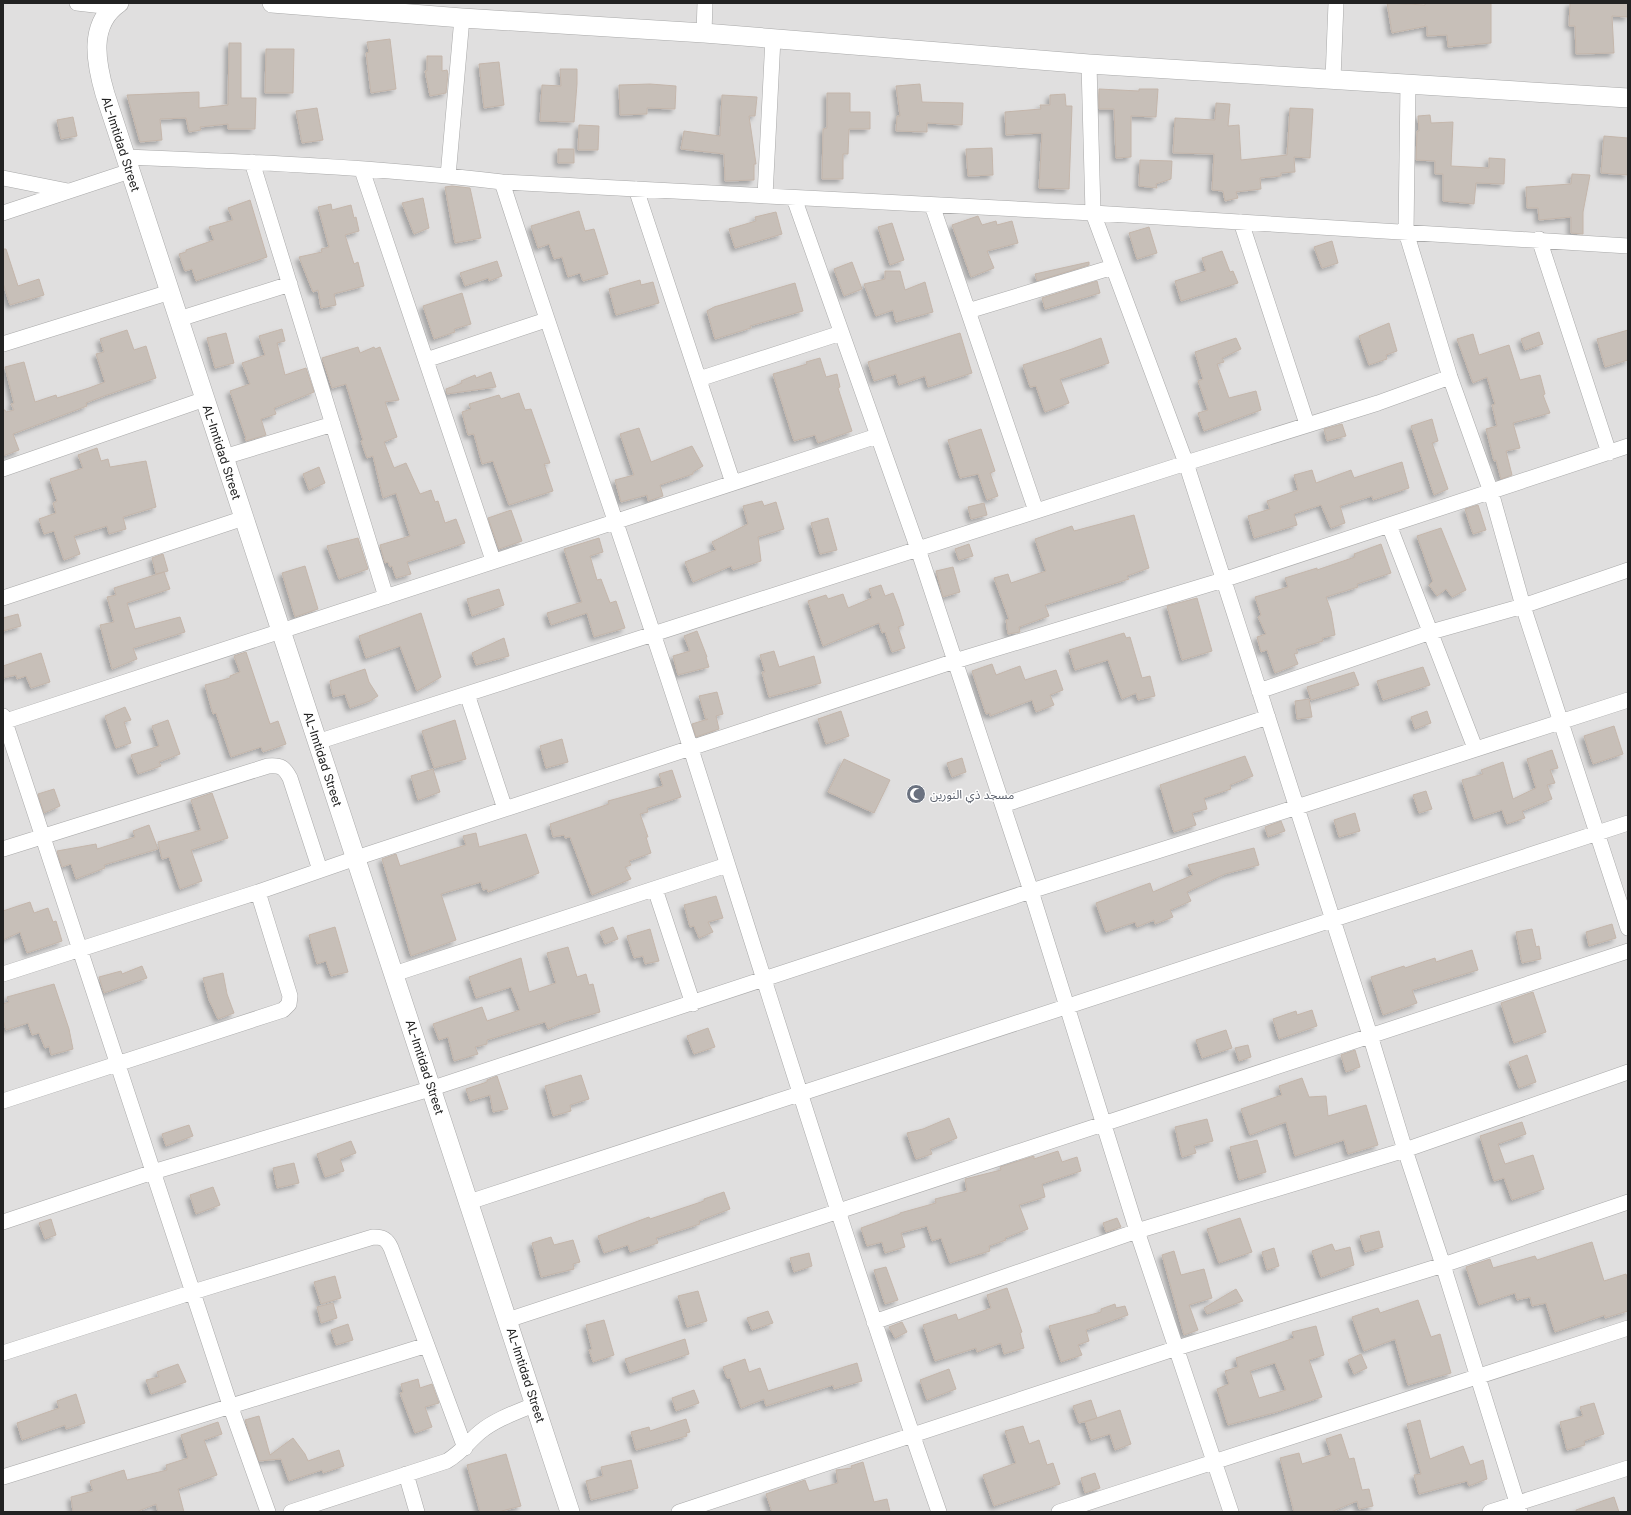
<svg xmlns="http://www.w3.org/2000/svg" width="1631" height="1515" viewBox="0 0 1631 1515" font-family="Inter,'Noto Sans Arabic',sans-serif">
<defs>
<filter id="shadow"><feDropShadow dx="-3.5" dy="3.5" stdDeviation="2" flood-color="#0004"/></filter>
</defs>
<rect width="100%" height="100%" fill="#f2efe9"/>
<!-- residential -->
<path fill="#e0dfdf" d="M3 3H1628V1512H3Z"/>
<!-- building -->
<path fill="#c7bfb8" stroke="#c4b6ab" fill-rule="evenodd" filter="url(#shadow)" d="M1387 3 1425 5V3H1491V43L1448 47 1447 35 1427 36V26L1392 33Z
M1570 3H1628V17L1612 16 1614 53 1576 54 1575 26H1569Z
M390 39 396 89 371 93 366 53 369 52 367 42Z
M229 43H241V98H256L255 129H228V124L200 127 201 130 189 132 186 118 160 119 162 140 140 142 127 95 199 92V108L228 105Z
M266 49H294L293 93H265Z
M427 56H442V71L447 70 448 74 446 93 430 96 425 71H427Z
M499 62 504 105 484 108 479 64Z
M560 69H577V84L574 122 540 121 542 85 561 86Z
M650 84 676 86 675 109 647 108V114L620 115 619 85Z
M920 84 922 102 963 103 962 125 927 123V132L896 131 897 116H900L896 86Z
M1099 89 1139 91V89H1158L1156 117 1131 116V157L1116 158 1114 109H1099Z
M827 93H850V112H870V129H849L848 154H843V179H822L823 129 827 128Z
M1065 94 1066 106H1072L1069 189 1039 188 1042 133 1006 135 1005 112 1041 109 1040 105H1050V95Z
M722 95 757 97 755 116H749L756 164H754V180L725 181 724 154 681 149 684 131 720 136Z
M1216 103 1230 104 1228 126 1239 125 1241 160 1287 155 1290 108 1313 109 1310 158 1294 157 1295 172 1281 173V176L1260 178 1261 189 1236 192 1238 198 1225 201 1223 191 1212 190 1214 154 1173 153 1175 118 1215 120Z
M317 108 323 140 302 143 296 111Z
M1430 115 1431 123 1453 122 1451 166 1489 168V158L1505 159 1504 184 1476 183 1474 204 1443 201V174H1435V161L1416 160 1417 131H1419L1418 116Z
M73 117 77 136 61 139 57 120Z
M579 125 599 126 598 150H578Z
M1604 136 1628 138V175L1601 173Z
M992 148 993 175 968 176 966 149Z
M558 149H574V163H558Z
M1140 160 1172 161 1171 179 1156 184 1157 188 1139 186Z
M1572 174 1590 175 1583 212V234L1571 233V217L1539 220 1538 208H1527L1526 187 1571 184Z
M452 186 470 188 481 238 455 243 445 187Z
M423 198 429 228 414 234 402 203Z
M250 200 267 257 196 281 192 269 185 271 179 254 186 252V250L214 240 209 227 233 220 228 208Z
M331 204 332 210 351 205 354 218 356 217 359 231 345 235 354 264 358 262 364 286 334 294 336 305 321 308 318 290 313 292 299 257 322 252 321 249 329 247 318 207Z
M579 211 585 231 594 229 608 274 583 281 580 273 568 277 562 257 554 259 549 244 538 248 531 226Z
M776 212 782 234 735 248 729 229 756 221 755 217Z
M978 216 982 225 996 221 997 225 1012 221 1018 243 987 251 994 268 971 277 952 225Z
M892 223 904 260 890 265 878 227Z
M1149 227 1157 253 1137 259 1129 233Z
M1332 241 1338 263 1322 268 1314 247Z
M3 249H6L18 286 39 279 44 295 10 305 3 283Z
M1222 251 1230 272 1233 271 1238 283 1181 301 1175 281 1206 271 1202 258Z
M497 261 502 276 489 281 488 278 465 286 460 273Z
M852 262 862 289 844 296 834 269Z
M1089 262V265L1037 281 1035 274Z
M885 271H900L905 290 925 282 933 312 896 322 893 310 876 316 864 284 885 279Z
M640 280 641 285 653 282 659 303 616 315 609 289Z
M1097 281 1100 293 1045 309 1042 298Z
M795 283 803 311 750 326 751 328 715 339 707 311 714 307Z
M462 293 471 324 454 329 455 332 434 339 423 306Z
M1389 323 1397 351 1386 355 1387 359 1369 365 1359 336Z
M282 329 285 341 277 343 285 375 306 368 314 392 274 408 276 414 261 419 266 435 246 441 245 438H246L230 391 250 384 242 363 265 355 259 336Z
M127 330 134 350 146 346 156 378 104 396 86 403 87 406 13 434 19 450 3 456V410H5L6 412 14 410 11 404 14 403 5 367 24 362 35 402 56 395 57 398 89 388 105 382 96 354 104 352 100 339Z
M1628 330V360L1605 367 1597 339Z
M1539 332 1543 344 1525 350 1521 339Z
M226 333 234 363 215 368 207 338Z
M960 333 972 373 928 387 925 376 899 385 896 374 874 381 868 362Z
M1473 334 1479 355 1509 345 1520 380 1540 375 1545 394 1543 395 1550 413 1513 423 1520 448 1506 451 1512 475 1501 479 1496 460 1494 461 1486 429 1497 426 1492 405 1495 404 1487 377 1473 383 1457 339Z
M1101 338 1109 363 1060 379 1069 403 1045 412 1036 386 1030 387 1023 365 1072 349Z
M1236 338 1241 349 1222 358 1224 362 1217 364 1229 398 1256 391 1261 410 1204 431 1198 413 1208 410 1198 381 1203 379 1195 352Z
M358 347 360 353 374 347 375 349 380 347 399 400 385 402 397 437 384 442 394 468 406 463 420 494 431 490 435 502 438 501 445 523 456 519 465 543 407 562 411 574 396 578 392 566 390 567 388 562 385 563 380 545 410 536 396 493 383 498 373 456 367 458 361 441 363 440 346 384 332 388 322 358Z
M820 358 826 377 837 374 840 387 838 388 852 431 818 443 815 435 794 441 773 374 807 364 806 362Z
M491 372 496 387 447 394 446 389 462 383 461 381 475 375 476 378Z
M519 393 525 410 531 409 550 463 544 464 553 491 509 505 493 461 482 464 474 434 468 435 462 412 471 409 469 404 499 395 501 399Z
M1432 419 1438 441 1432 443 1448 489 1434 495 1411 426Z
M1342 424 1346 436 1327 441 1324 429Z
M639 428 651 462 692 446 703 466 693 472V474L660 485 663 496 648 501 647 495 621 502 615 480 634 475 620 434Z
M981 429 995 471 990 473 998 496 987 500 978 474 960 478 948 440Z
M97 448 101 461 108 459 110 467 146 461 156 507 123 517 126 529 109 534 107 526 74 536 80 554 64 560 54 531 44 534 39 519 56 513 53 503 57 501 50 479 83 468 78 455Z
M1402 462 1409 488 1373 500 1372 496 1340 506 1345 523 1331 528 1321 505 1294 514 1297 525 1254 538 1248 516 1270 509 1267 501 1298 490 1294 475 1312 470 1316 483 1351 470 1354 478Z
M319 467 325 483 309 490 303 474Z
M762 501 764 506 776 502 784 529 758 537 761 561 733 570 731 566 693 582 685 562 716 550 712 542 748 524 743 506Z
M984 503 987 515 971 519 968 507Z
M1478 505 1486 530 1473 534 1465 509Z
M511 510 522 541 499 549 488 518Z
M1134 515 1149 568 1127 576 1129 579 1045 605 1049 616 1019 627 1020 632 1008 634 1006 620 1009 619 994 578 1008 574 1011 583 1046 571 1035 539 1072 526 1074 531Z
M828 518 837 550 820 554 811 523Z
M1441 528 1466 590 1452 597 1446 589 1437 596 1429 585 1433 581 1417 536Z
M358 538 368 569 339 579 327 546Z
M599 538 603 552 590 556 597 580 601 579 610 603 616 601 625 628 594 637 587 613 551 625 547 613 582 602 564 549Z
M969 544 973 556 959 560 955 549Z
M1381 544 1391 573 1357 584 1358 587 1326 597 1331 611 1335 635 1322 638 1323 641 1296 649 1298 653 1294 654 1298 664 1275 673 1267 650 1261 652 1257 637 1266 634 1258 617 1261 615 1255 597 1288 587 1285 578 1317 568V570L1355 557 1354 554Z
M163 554 168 571 156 574 152 558Z
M305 566 318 609 295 617 282 573Z
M953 567 960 592 943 597 936 571Z
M164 572 170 589 127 603 135 629 180 617 185 632 133 648 137 659 112 669 100 625 114 622 107 597 116 595 114 588Z
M881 585 885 596 893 593 899 609 904 625 898 627 905 648 892 652 885 632 882 633 879 623 823 646 808 601 826 595 828 599 843 594 848 608 872 598 869 589Z
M499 589 504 605 472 616 467 599Z
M1197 598 1212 651 1182 660 1167 606Z
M421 613 441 677 417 691 400 646 366 658 359 636Z
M18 614 21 626 3 631V618Z
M697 631 707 657H706L709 667 678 675 673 656 690 651 684 636Z
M1124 633 1126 638 1130 637 1142 678 1150 676 1155 696 1138 700 1136 693 1122 699 1108 660 1075 670 1069 650Z
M504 638 509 656 476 665 472 653Z
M774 651 779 667 814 656 821 683 769 697 762 672H765L760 655Z
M246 652 270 724 278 721 286 744 263 752 261 747 231 757 216 713 213 714 205 685 230 678V676L240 672 234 656Z
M41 653 50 682 31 688 26 676 17 679 16 675 3 678V666Z
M992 664 996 675 1020 666 1025 680 1056 670 1063 690 1050 695 1054 705 1036 712 1032 700 990 716V713L986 714 972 671Z
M1423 667 1430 685 1383 700 1377 681Z
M365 669 369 682 378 696 370 701 350 708 345 694 333 697 330 681Z
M1354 672 1359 685 1311 700 1307 687Z
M717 692 723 714 716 716 719 729 696 737 692 724 708 719 706 720 699 696Z
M1309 699 1312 717 1297 719 1295 701Z
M125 707 131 720 124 722 131 743 116 748 105 716Z
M841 711 849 736 826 744 818 719Z
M1427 711 1431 723 1415 729 1411 717Z
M168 720 180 754 159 762 161 766 138 774 131 755 159 746 152 726Z
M455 720 466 759 434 768 422 731Z
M1614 726 1623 754 1593 764 1584 736Z
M562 739 568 762 546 768 540 746Z
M1552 750 1558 768 1550 770 1555 783 1547 785 1552 799 1522 811 1525 818 1507 824 1502 810 1474 819 1462 780 1483 774 1481 770 1503 762 1513 799 1536 788 1527 759Z
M1245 756 1253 776 1230 785 1231 789 1204 798 1207 809 1192 813 1196 825 1174 832 1160 785Z
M962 758 966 772 952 777 947 763Z
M844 759 890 780 874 813 828 792Z
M433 769 440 792 418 800 411 776Z
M672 770 681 797 647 808 648 812 640 814 648 837H646L651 853 629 861 631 865 625 867 631 879 592 895 570 837 565 838 564 835 553 837 550 824 609 804 608 801 663 786 659 774Z
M54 789 60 806 44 813 38 794Z
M1426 791 1432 809 1419 813 1413 795Z
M212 793 228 838 191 850 202 881 180 889 169 857 162 859 158 842 201 830 191 800Z
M1355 813 1360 831 1339 837 1334 820Z
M1281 821 1285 831 1268 837 1265 827Z
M149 825 158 849 104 865 105 868 76 879 71 864 62 867 57 851 96 844 97 849 135 837 133 831Z
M476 833 479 847 526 834 539 873 488 892 487 889 483 890 481 882 441 894 456 940 411 956 382 859 396 854 400 866 466 845 463 836Z
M1254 848 1259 865 1225 874 1187 892 1191 901 1170 910 1173 917 1155 924 1154 920 1137 927 1135 922 1106 932 1096 903 1150 883 1153 892 1193 875 1188 865Z
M716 896 723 918 708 922 713 932 699 938 694 926 690 927 684 905Z
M30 902 34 913 48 908 53 922 56 921 62 941 27 953 20 932 3 940V911Z
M1612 924 1616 938 1589 946 1586 932Z
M335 927 348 972 331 976 326 961 317 964 309 935Z
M613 927 618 939 605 944 600 932Z
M650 929 659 961 645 964 643 956 634 958 627 936Z
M1532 929 1536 947 1539 946 1541 959 1522 963 1516 932Z
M568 947 577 977 586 974 589 985 593 984 600 1012 564 1022 548 1029 545 1022 487 1040V1044L475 1047 478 1054 454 1061 448 1037 439 1040 433 1024 482 1007 487 1021 520 1010 511 987 476 998 469 977 521 958 529 992 556 983 547 953Z
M1472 950 1478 970 1412 990 1417 1003 1383 1015 1371 977 1404 966 1405 968 1435 958 1436 962Z
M142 966 147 978 104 993 99 977 121 971 122 974Z
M223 973 227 994 234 1013 218 1019 209 1000 203 978Z
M54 984 69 1029 73 1049 51 1055 49 1046 45 1048 39 1033 32 1035 28 1023 6 1030 3 1020V1004L9 1002 7 997Z
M1533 992 1546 1032 1514 1043 1501 1003Z
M1312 1010 1317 1026 1279 1039 1273 1019 1296 1011 1297 1015Z
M708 1028 715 1047 694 1054 687 1036Z
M1226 1030 1232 1048 1202 1058 1196 1040Z
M1248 1045 1251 1057 1239 1061 1235 1048Z
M1355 1050 1360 1067 1346 1072 1341 1055Z
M1527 1055 1536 1082 1519 1088 1509 1062Z
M581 1075 589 1099 570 1105 571 1111 553 1116 545 1086Z
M497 1076 508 1109 493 1112 490 1095 470 1101 466 1089 487 1082V1080Z
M1302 1078 1309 1097 1326 1096 1328 1116 1366 1105 1378 1145 1348 1154 1344 1140 1295 1156 1286 1122 1250 1135 1241 1109 1282 1095 1279 1086Z
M949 1118 957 1138 930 1149 932 1154 916 1159 907 1133 923 1129Z
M1207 1119 1213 1141 1194 1146 1196 1153 1182 1157 1175 1127Z
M1522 1122 1526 1134 1498 1144 1505 1164 1533 1155 1544 1189 1512 1200 1504 1178 1494 1181 1480 1136Z
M189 1125 193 1136 166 1146 162 1134Z
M1257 1140 1266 1172 1239 1180 1230 1147Z
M351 1141 356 1153 340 1159 344 1171 325 1177 317 1154Z
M1058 1151 1062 1162 1077 1157 1081 1171 1042 1184 1045 1197 1019 1205 1028 1229 1005 1238 1006 1240 989 1246 990 1251 950 1263 941 1238 932 1241 927 1226 901 1233 905 1247 885 1253 882 1242 867 1246 861 1228 900 1214V1213L936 1203 935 1199 967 1191 965 1179 1001 1170 1000 1167 1034 1156V1159Z
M294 1163 299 1183 277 1188 273 1168Z
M213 1187 220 1205 196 1214 190 1195Z
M724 1192 730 1209 699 1221 700 1224 656 1238 658 1243 630 1252 628 1245 604 1253 598 1236 649 1217 650 1219 704 1201V1199Z
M1117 1218 1121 1227 1106 1232 1103 1223Z
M1240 1218 1252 1252 1219 1263 1207 1229Z
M51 1219 56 1235 45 1239 39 1223Z
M1379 1231 1383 1247 1365 1252 1360 1236Z
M551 1237 554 1245 573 1240 580 1262 573 1264 574 1269 541 1277 532 1243Z
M1592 1242 1604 1281 1626 1274 1628 1281V1311L1605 1318V1315L1555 1332 1546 1303 1532 1306 1530 1297 1517 1300 1515 1293 1479 1305 1466 1267 1490 1259 1493 1268 1535 1256 1537 1260Z
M1332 1244 1335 1251 1350 1247 1354 1265 1321 1277 1312 1251Z
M1274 1248 1279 1266 1267 1270 1262 1252Z
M1174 1251 1181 1275 1204 1269 1212 1298 1189 1305 1198 1330 1184 1335 1162 1255Z
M809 1253 812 1266 794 1272 790 1258Z
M886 1267 898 1300 885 1304 874 1270Z
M335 1276 341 1298 321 1304 314 1282Z
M1007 1288 1022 1332 1020 1333 1024 1348 1004 1354 1001 1343 977 1352 976 1348 935 1361 923 1325 956 1314 958 1320 991 1308 987 1295Z
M1236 1289 1243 1301 1207 1314 1204 1308Z
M698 1291 707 1321 687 1327 678 1296Z
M1418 1300 1431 1337 1440 1334 1451 1373 1408 1385 1395 1339 1364 1351 1352 1317 1378 1308 1380 1313Z
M333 1303 337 1318 321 1323 317 1307Z
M1115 1304 1116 1308 1125 1306 1128 1315 1086 1330 1089 1341 1078 1345 1082 1355 1061 1362 1049 1326 1101 1312V1309Z
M768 1311 773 1323 752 1330 747 1318Z
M604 1320 614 1355 593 1362 589 1350 592 1349 586 1325Z
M902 1322 907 1332 895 1338 889 1327Z
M348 1324 353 1340 336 1345 331 1330Z
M1316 1326 1324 1355 1309 1360 1322 1397 1277 1412 1228 1425 1217 1389 1229 1384 1225 1371 1238 1367 1236 1358 1294 1338 1292 1332ZM1275 1363 1286 1390 1259 1398 1250 1371Z
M685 1339 689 1354 630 1373 625 1359Z
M1361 1354 1367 1368 1354 1374 1348 1360Z
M745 1359 749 1372 760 1368 768 1391 857 1363 862 1381 834 1389 833 1385 766 1406 764 1399 741 1408 730 1378H727L723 1367Z
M178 1364 186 1382 151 1394 146 1380 159 1377 157 1372Z
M949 1369 956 1389 927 1400 920 1380Z
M418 1379 420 1388 432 1384 439 1403 425 1407 432 1427 415 1433 400 1393 403 1392 401 1384Z
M694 1390 699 1403 676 1411 672 1398Z
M76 1394 85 1423 66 1429 65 1425 22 1440 17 1423 59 1408 57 1401Z
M1091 1400 1097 1418 1079 1423 1073 1406Z
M1594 1403 1604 1434 1584 1441 1585 1445 1567 1450 1560 1422 1583 1416 1580 1407Z
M1120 1410 1131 1444 1115 1450 1110 1434 1091 1440 1085 1422Z
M259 1416 270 1455 293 1438 305 1454 308 1461 339 1450 344 1466 323 1473 322 1470 289 1481 281 1459 259 1461 245 1420Z
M686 1419 690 1432 686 1433 687 1436 636 1450 631 1432 649 1427 650 1431Z
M1420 1420 1430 1459 1463 1446 1470 1465 1483 1460 1487 1479 1469 1486 1467 1481 1419 1494 1414 1475 1421 1474 1407 1424Z
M218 1422 222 1434 204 1440 217 1475 178 1489 184 1512H158L156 1504 136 1512H73L71 1497 93 1491 90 1481 124 1470 127 1480 167 1470 166 1465 188 1458 181 1435Z
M1023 1426 1029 1444 1039 1440 1047 1465 1053 1463 1060 1484 994 1506 983 1475 1016 1463 1005 1431Z
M1341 1434 1349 1459 1354 1458 1362 1490 1369 1489 1373 1506 1359 1509 1357 1501 1331 1512H1294L1280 1458 1299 1453 1302 1464 1331 1455 1326 1439Z
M506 1454 521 1506 498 1512H480L467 1465Z
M631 1460 638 1488 591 1500 586 1481 603 1476 601 1467Z
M863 1462 874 1502 887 1499 890 1512H772L766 1494 805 1480 809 1491 838 1483 836 1470 852 1468 851 1466Z
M1095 1473 1100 1488 1085 1493 1081 1478Z
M1614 1497 1619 1512H1576V1510Z"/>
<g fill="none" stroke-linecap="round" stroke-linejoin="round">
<!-- minor casing -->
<g stroke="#a9a9a9" stroke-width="16">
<path id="minor" d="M77 3 112 7
M704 33 705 3
M1089 64 1093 213 1186 463 1370 1035 1405 1150 1443 1265 1520 1512
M1333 79 1336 3
M1408 83 1406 232 1450 377 1491 492 1523 606 1628 928
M125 157C251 162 377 167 502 182L1093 213 1628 246
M252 162 386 597
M362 170 493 560
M448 176 462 18
M3 178 68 191
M502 182C563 372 630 559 691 749 772 1004 851 1259 939 1512
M636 189 733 483
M765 196 773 38
M794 198 918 549 1031 891 1137 1231 1231 1512
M932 205 1036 511
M3 213 130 171
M1241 222 1307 424
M1539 239 1609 453
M968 311 1113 267
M179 319 290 284
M3 344 170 292
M426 360 546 320
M699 379 841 333
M224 457 333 424
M3 469 205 399
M1389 525 1475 748
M3 598 244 518
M1259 691 1431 632 1523 606 1628 570
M467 694 505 809
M3 716 230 1405 268 1512
M3 722 877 436
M317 742 1186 463 1378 403 1450 377
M1003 805 1268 717
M3 849 268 766C281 765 284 767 290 778L320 870
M655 889 693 1004
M3 974 258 892 356 858 955 661 1223 580 1628 446
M394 974 727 865
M3 1101 283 1010 289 1004 290 996 258 892
M469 1202 1628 823
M3 1222 153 1172 433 1088 1031 891 1297 807 1628 700
M508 1320 1628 951
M874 1322 1137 1231 1405 1150 1628 1072
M3 1353 193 1292 373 1237C383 1237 387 1239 391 1248L465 1448
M406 1474 417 1512
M3 1477 427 1345
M291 1512 447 1461C463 1451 467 1443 480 1432 496 1419 517 1412 536 1404
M679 1512 1177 1348 1443 1265 1628 1202
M1059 1512 1628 1328
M1490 1512 1628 1468"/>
</g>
<!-- tertiary casing -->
<g stroke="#a9a9a9" stroke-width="20">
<path id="tertiary" d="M119 3C88 24 96 63 105 94L570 1512
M272 3 462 18 704 33 1089 64 1628 98"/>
</g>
<!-- minor -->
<use href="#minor" stroke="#fff" stroke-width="15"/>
<!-- tertiary -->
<use href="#tertiary" stroke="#fff" stroke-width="19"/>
</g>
<!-- icons -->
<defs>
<g id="mosque-disc" transform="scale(1)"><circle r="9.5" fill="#6b7280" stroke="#fff"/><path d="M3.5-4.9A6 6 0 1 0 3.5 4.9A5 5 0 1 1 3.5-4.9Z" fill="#fff"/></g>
</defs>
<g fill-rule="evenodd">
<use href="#mosque-disc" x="916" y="794"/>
</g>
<g text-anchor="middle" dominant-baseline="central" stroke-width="3" stroke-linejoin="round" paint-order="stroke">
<!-- street labels -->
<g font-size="12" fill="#222" stroke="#fff">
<text transform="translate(121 144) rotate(72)">AL-Imtidad Street</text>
<text transform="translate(222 452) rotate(72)">AL-Imtidad Street</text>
<text transform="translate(323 759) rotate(72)">AL-Imtidad Street</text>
<text transform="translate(425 1067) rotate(72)">AL-Imtidad Street</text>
<text transform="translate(526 1375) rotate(72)">AL-Imtidad Street</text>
</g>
<!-- worship labels -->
<g font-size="12" fill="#5b616d" stroke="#fff" text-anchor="start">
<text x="930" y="794">مسجد ذي النورين</text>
</g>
</g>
<!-- border -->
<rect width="1631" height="1515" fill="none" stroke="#222222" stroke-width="8"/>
</svg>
